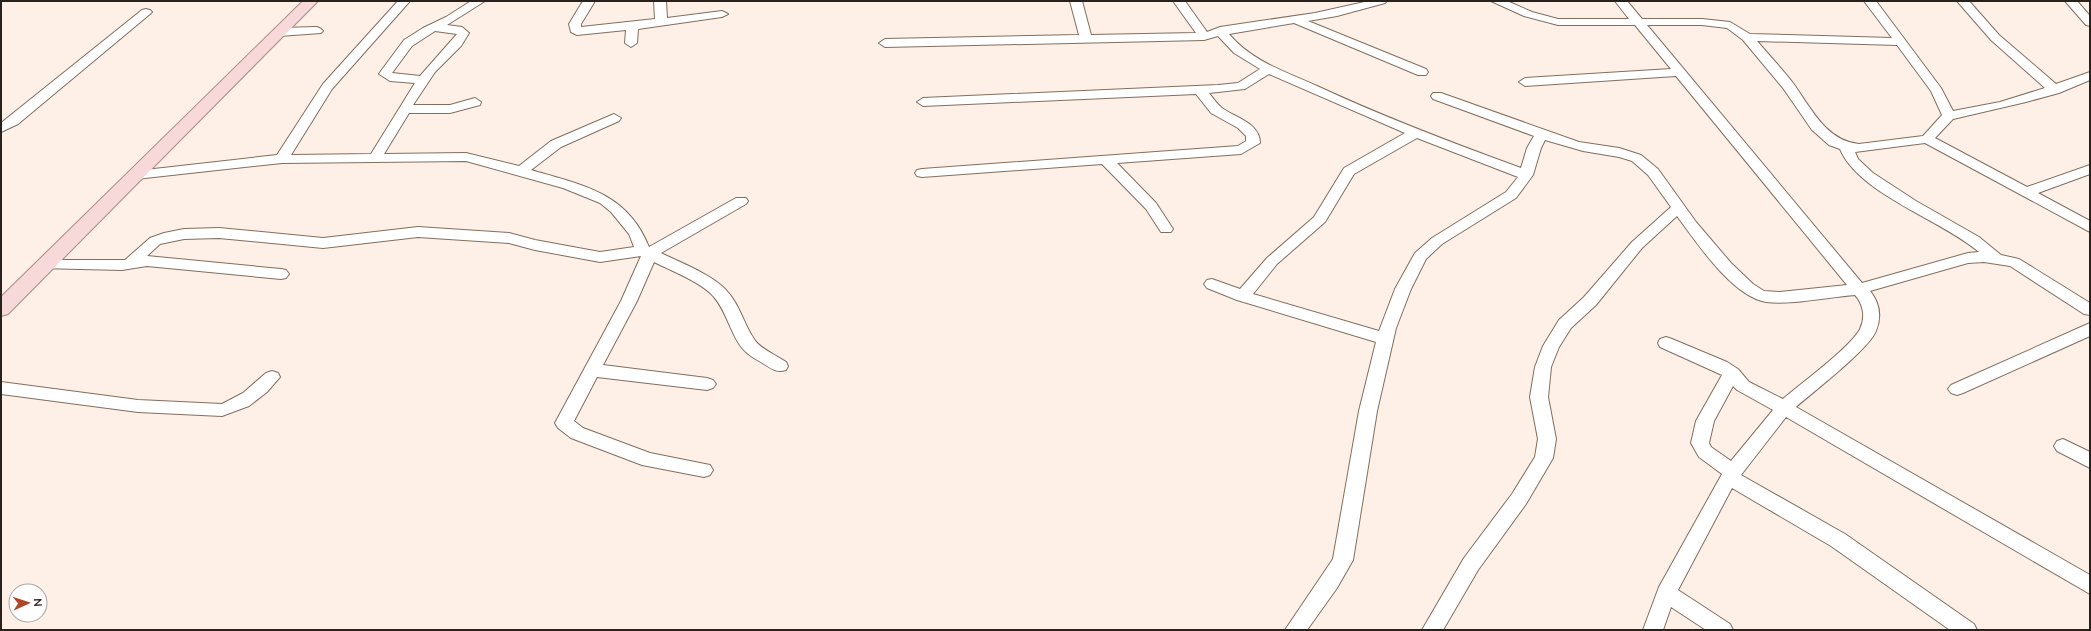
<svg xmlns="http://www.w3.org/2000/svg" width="2091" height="631" viewBox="0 0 2091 631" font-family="Mulish,sans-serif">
<rect width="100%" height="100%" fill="#fef0e6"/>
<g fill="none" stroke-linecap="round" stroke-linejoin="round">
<!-- minor casing -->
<g stroke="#826e5f" stroke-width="2">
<path id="minor" d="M398 1H410L332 89 291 155 371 154 415 83 390 81 379 74 381 71 404 40 423 28 446 17 471 1H485L447 25 462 27 469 33 461 46 435 72 413 105H450L475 98 481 102 480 105 450 113H409L384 154 466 153 519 166 551 141 614 114 621 118 619 121 561 147 531 170C582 185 627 192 649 247L736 198H746L748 201 746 204 661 253C679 262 711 274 725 289 740 304 743 323 754 339 760 349 776 355 786 362L788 366 786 370C777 373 772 369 764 364 758 360 751 357 746 352 732 340 728 313 714 297 703 283 670 270 654 262L637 301 603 365 707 378 713 380 716 384 713 388 707 390 597 377 574 421 583 428 650 453 710 465 713 470 710 475 704 477 642 465 571 438 558 428 555 423 621 301 641 256 600 262 535 250 509 243 418 237 323 248 219 238 184 239 160 244 147 256 281 269 286 270 289 274 286 278 281 279 147 266 122 270 39 268 36 265 39 262 44 260H125L150 238 164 233 184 229 219 228 323 238 418 227 509 233 535 240 600 252 634 247 629 234 611 212 600 203 563 188 466 161 282 163 136 179 131 178 129 175 131 172 136 171 277 155 323 84ZM435 31 457 34 420 76 392 73 412 46Z
M583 1H595L581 24V27L655 19 654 1H666L667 18 722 11 728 14 722 17 638 29 637 43 631 47 625 43 626 30 577 35 571 32 569 24Z
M1070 1H1082L1091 35 1196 33 1173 1H1185L1207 32 1220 27 1315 13 1369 1H1387L1385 3 1337 16 1308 21 1426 69 1428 72 1426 75H1418L1294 23 1229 34C1251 61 1286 72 1317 86 1384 117 1452 143 1521 168L1527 148 1534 136 1433 99 1431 96 1433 93H1441L1579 142 1619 148 1641 155 1658 169 1696 222 1731 263 1753 284 1764 291 1780 292 1847 285 1676 76 1525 86 1519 82 1525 78 1671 69 1635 25H1558L1524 16 1491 1H1507L1532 12 1558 19H1629L1615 1H1627L1642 19H1702L1730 22 1750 34 1892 38 1864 1H1876L1941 88 1953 111 2000 102 2045 88 1991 40 1957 1H1969L1999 35 2056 84 2090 72V80L2059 93 2026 102 1953 119 1935 138 2027 187 2090 165V174L2038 193 2090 221V232L1925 143 1855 152 1858 159 1873 173 1916 201 1979 237 2001 255 2019 259 2090 303V315L2084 314 2010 266 1984 262 1968 263 1870 291C1879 302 1882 316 1876 331 1869 349 1813 392 1796 407L2090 575V594L1786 417 1741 475 1845 534 1974 624 1977 630H1950L1831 546 1732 488 1678 590 1730 624 1733 630H1706L1671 607 1663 630H1643L1659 587 1722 474 1699 457 1691 443 1696 421 1722 375 1660 347 1658 343 1660 339 1666 337 1672 339 1727 362 1738 369 1749 382 1783 399C1799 385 1852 346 1860 329 1866 317 1863 304 1855 295 1829 297 1791 305 1766 302 1732 296 1697 243 1677 216L1642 248 1596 305 1571 328 1559 347 1551 367 1548 397 1556 439 1553 458 1526 504 1478 570 1443 630H1422L1464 558 1512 494 1535 457 1538 439 1530 397 1535 367 1543 346 1559 320 1584 297 1632 242 1671 207 1648 175 1632 161 1619 157 1583 151 1545 140 1541 148 1533 175 1516 198 1442 244 1426 259 1411 289 1396 328 1377 411 1353 560 1337 588 1307 630H1285L1333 559 1359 411 1376 342 1237 300 1207 288 1204 284 1207 280 1212 279 1240 289 1267 258 1314 217 1344 168 1405 133 1269 74 1245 89 1209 93C1213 98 1217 104 1222 108 1236 118 1260 123 1260 143L1241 154 1117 163 1156 203 1173 229 1171 232H1161L1146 209 1102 164 922 177 917 176 915 173 917 170 922 169 1238 146 1246 141V136L1238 128 1211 113 1196 94 923 106 917 102 923 98 1218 85 1238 83 1260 69 1234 53 1218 36 1204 40 885 47 879 43 885 39 1079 35ZM1647 25H1702L1727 28 1743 40 1783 88 1812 130 1829 145 1840 149C1859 194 1942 220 1979 252L1968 253 1862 283ZM1757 41 1897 45 1931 91 1942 115 1923 136 1859 144C1826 141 1811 108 1793 83 1782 69 1769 55 1757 41ZM1417 138 1518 177 1506 192 1432 238 1415 253 1395 289 1379 331 1253 294 1277 264 1325 222 1354 174ZM1733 386 1737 390 1773 410 1731 461 1711 447 1709 443 1714 421Z
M2065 1H2077L2090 16V26L2086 25Z
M146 9 150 10 152 12 150 14 18 124 1 132V123L142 10Z
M317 27 321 29 323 31 321 33 279 36 273 32 279 28Z
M2090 323V336L1963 393 1957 395 1951 393 1948 389 1951 385Z
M272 371 278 373 280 377 267 392 249 406 222 416 138 412 1 394V382L138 400 222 404 243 393 266 373Z
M2063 439 2090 452V468L2057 451 2054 446 2057 441Z"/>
</g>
<!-- major casing -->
<g stroke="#ab8886" stroke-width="2">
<path id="major" d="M303 1H318L8 314 1 316V297Z"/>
</g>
<!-- minor -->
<use href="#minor" fill="#fff" fill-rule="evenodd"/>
<!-- major -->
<use href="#major" fill="#f7d9d9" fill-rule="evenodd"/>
</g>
<!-- border -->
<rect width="2091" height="631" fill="none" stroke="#29211b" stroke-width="4"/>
<!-- north arrow -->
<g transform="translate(28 603) rotate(87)"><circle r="19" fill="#ffffff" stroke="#a9a6a4"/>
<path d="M0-3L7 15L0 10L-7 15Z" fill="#af4727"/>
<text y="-6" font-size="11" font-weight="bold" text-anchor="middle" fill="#29211b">N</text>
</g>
</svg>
